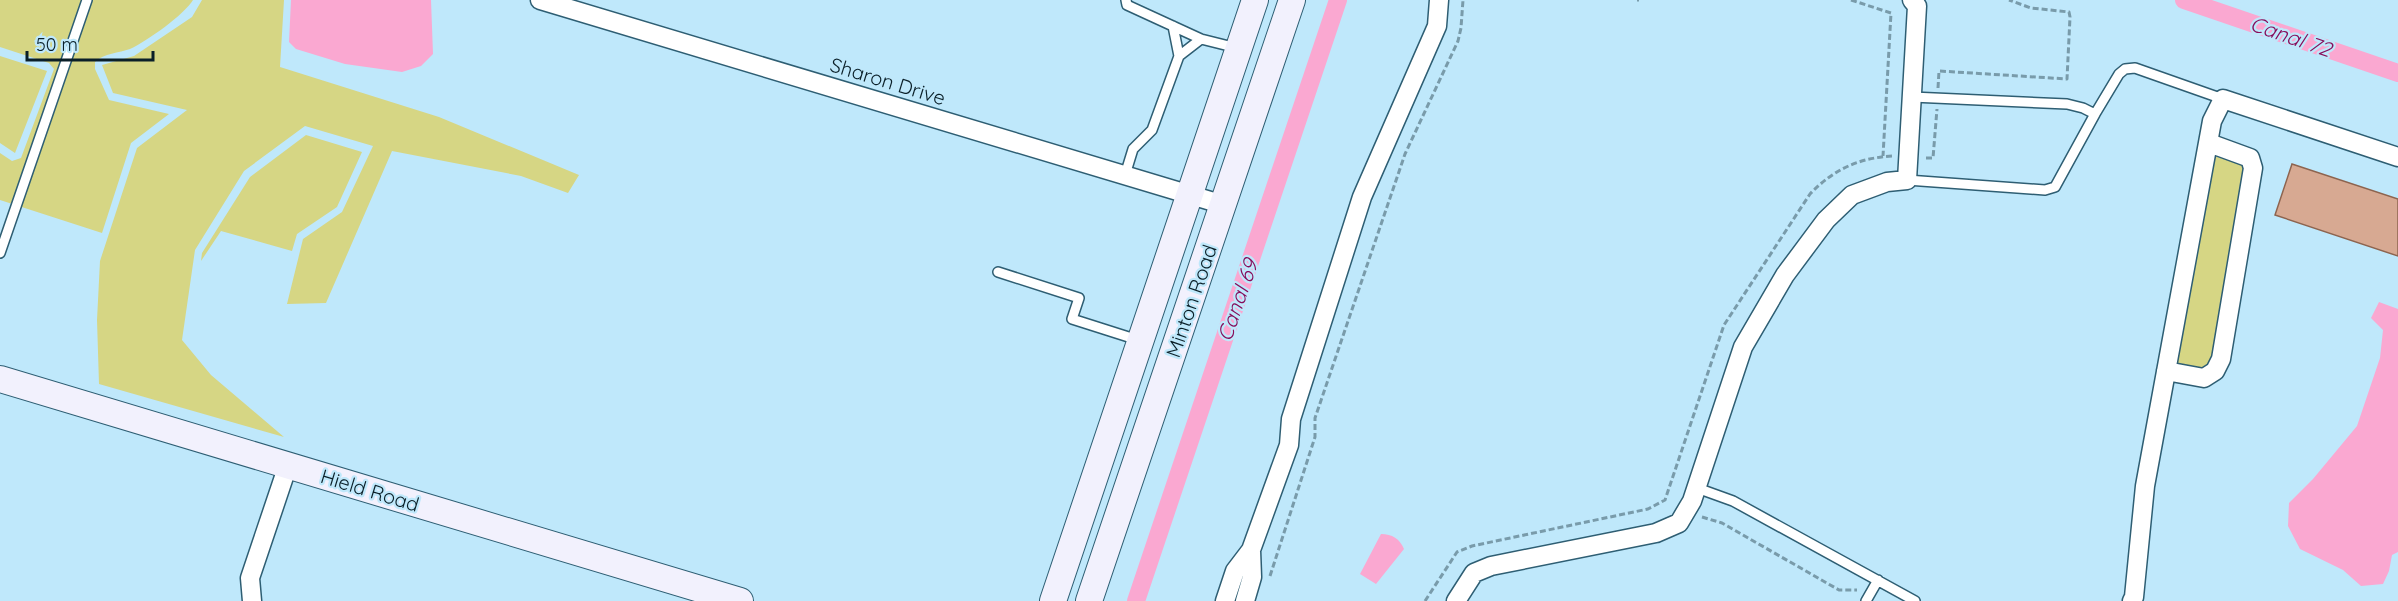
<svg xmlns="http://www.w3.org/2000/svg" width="2398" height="601" viewBox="0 0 2398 601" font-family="Quicksand,sans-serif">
<rect width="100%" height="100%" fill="#bfe8fb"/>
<!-- green -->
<path fill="#d6d684" d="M0 0H193C185 14 146 42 130 49 119 53 104 53 95 62V69L109 100 169 114 131 143 102 233 0 200V153L12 161 21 158 54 69 49 63 0 47Z
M202 0H284L280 67 439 117 579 175 568 193 521 176 392 151 326 303 287 304 303 239 342 212 373 146 305 126 244 171 195 250 182 340 211 375 284 437 99 384 97 320 100 261 137 148 187 110 113 93 102 65 134 56 192 17Z
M0 56 47 71 15 153 0 143Z
M306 135 362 152 337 207 297 234 292 251 221 231 201 261 202 253 250 177Z
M2214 156 2243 165 2244 170 2213 356 2209 364 2203 368 2176 363Z"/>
<!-- water -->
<path fill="#faa8d1" d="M291 0H431L433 54 421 66 402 72 345 64 296 49 289 42Z
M2379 302 2398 309V552L2392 555 2389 571 2383 584 2361 586 2343 570 2300 549 2288 526 2289 503 2313 479 2357 426 2380 358 2383 330 2371 318Z
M1381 534C1392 534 1400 539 1404 549L1376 584 1360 574Z"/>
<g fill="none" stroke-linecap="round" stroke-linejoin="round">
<!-- canal -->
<path stroke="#faa8d1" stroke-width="18" d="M2184 0 2398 73
M1136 601 1338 0"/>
</g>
<!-- building -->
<path fill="#d7a992" stroke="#8d644f" stroke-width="1.5" d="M2292 164 2398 199V256L2275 215Z"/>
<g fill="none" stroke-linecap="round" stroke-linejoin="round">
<!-- lane casing -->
<g stroke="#2e5e73" stroke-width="12">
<path id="lane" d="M1126 0 1127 5 1201 39 1237 48
M1173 26 1179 56
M2095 114 2119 74 2125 69 2135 68 2223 99
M1125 175 1133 149 1152 130 1179 56 1201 39
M1907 180 2045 190 2055 187 2095 114 2083 108 2067 104 1912 97
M0 253 87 0
M998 272 1079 298 1072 319 1138 340
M1697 488 1733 501 1915 601
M1866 601 1878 580"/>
</g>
<!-- street casing -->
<g stroke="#2e5e73" stroke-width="21">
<path id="street" d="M540 0 1224 205
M2166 371 2204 378 2215 371 2221 359 2253 168 2250 158 2209 143
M1251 550 1289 445 1291 419 1362 197 1437 26 1439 0
M252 601 250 578 288 465
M1225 601 1235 571 1251 550 1252 577 1245 601
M1456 601 1474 573 1491 566 1656 533 1679 523 1692 501 1743 347 1785 275 1826 220 1852 195 1887 182 1907 180 1917 6 1912 0
M2132 601 2134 597 2145 486 2212 121 2223 99 2398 157"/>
</g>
<!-- secondary casing -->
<g stroke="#2e5e73" stroke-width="28">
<path id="secondary" d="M0 379 740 601
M1053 601 1255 0
M1089 601 1292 0"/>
</g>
<!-- path -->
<path stroke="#799baa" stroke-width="3" stroke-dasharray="6 3" stroke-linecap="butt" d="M1637 0H1639
M1851 0 1891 13 1883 156
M1938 88 1939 71 2067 79 2070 17 2069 12 2031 8 2009 0
M1926 158H1933L1937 109
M1702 517 1722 523 1839 590H1857
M1270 576 1315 437V418L1405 154 1458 41 1461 28 1463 0
M1425 601 1457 552 1472 546 1648 509 1665 500 1724 325 1810 194C1834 169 1859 158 1892 156"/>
<!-- lane -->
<use href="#lane" stroke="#fff" stroke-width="9"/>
<!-- street -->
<use href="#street" stroke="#fff" stroke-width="18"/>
<!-- secondary -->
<use href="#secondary" stroke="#f2f1fd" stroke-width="26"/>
</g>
<g text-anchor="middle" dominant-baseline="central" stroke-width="4.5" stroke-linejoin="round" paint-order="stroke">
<!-- street labels -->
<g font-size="20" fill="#0a1f28" stroke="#bfe8fb">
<text transform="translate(888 81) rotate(17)">Sharon Drive</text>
<text transform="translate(1191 301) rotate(-71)">Minton Road</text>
<text transform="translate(370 490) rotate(17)">Hield Road</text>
</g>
<!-- water labels -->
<g font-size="21" font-style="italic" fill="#870d5b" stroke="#bfe8fb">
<text transform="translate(2291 36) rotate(19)">Canal 72</text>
<text transform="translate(1237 300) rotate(-71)">Canal 69</text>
</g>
</g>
<!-- scale -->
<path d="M27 51v9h126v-9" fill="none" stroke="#0a1f28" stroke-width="3"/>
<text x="36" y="51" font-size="18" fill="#0a1f28" stroke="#bfe8fb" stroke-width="4.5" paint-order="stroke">50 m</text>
</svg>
